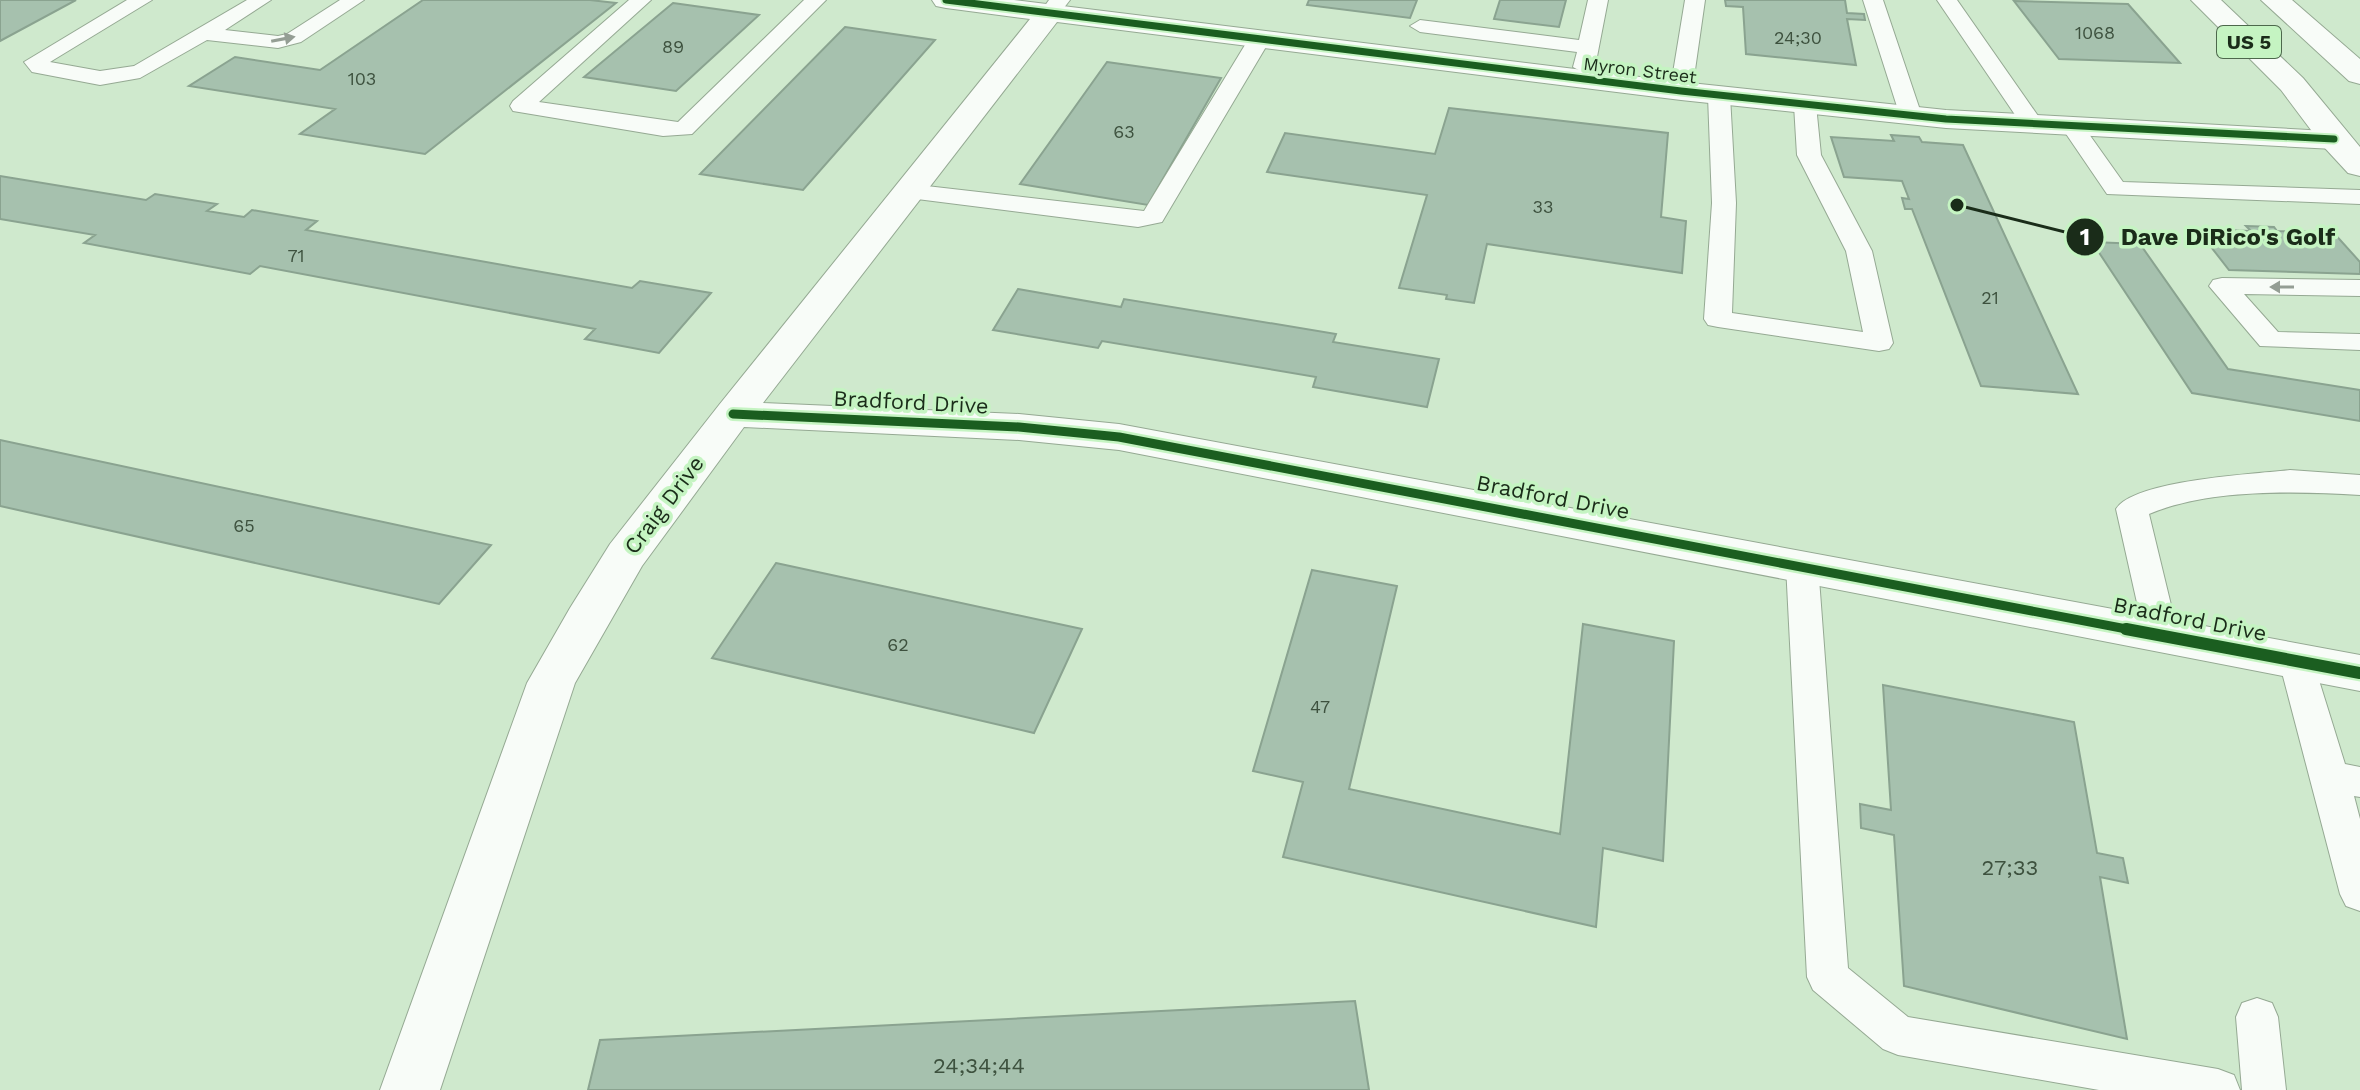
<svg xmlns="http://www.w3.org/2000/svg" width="2360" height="1090" viewBox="0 0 2360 1090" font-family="'Work Sans',sans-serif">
<rect width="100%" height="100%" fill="#cfe9cd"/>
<!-- building -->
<path fill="#a6c1ae" stroke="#8aa390" stroke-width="2" d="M0 0H76L0 41Z
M423 0H590L616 3 425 154 300 134 335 109 189 86 235 57 320 70Z
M1309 0H1417L1410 18 1307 5Z
M1500 0H1566L1559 27 1494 19Z
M1725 0H1845L1847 13 1864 14 1865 20 1847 19 1856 65 1746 54 1743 7 1726 6Z
M2014 1 2128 4 2180 63 2059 59Z
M673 3 759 15 676 91 584 77Z
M845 27 935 40 803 190 700 174Z
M1107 62 1221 78 1148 205 1020 184Z
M1449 108 1668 133 1661 217 1686 221 1682 273 1487 244 1474 303 1446 299 1447 295 1399 288 1427 195 1267 172 1285 133 1435 154Z
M1891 135 1919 137 1922 142 1963 145 2078 394 1981 386 1912 209H1905L1902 198 1909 199 1902 181 1844 177 1831 137 1894 141Z
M0 176 146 200 155 194 217 204 207 211 244 217 252 210 317 221 306 230 632 288 640 281 711 293 659 353 585 339 595 329 260 266 250 274 84 243 95 235 0 219Z
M2246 226 2274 227 2277 231 2333 232 2360 262V274L2229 270 2197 229 2251 231Z
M2092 242 2140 244 2228 369 2360 390V421L2192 393Z
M1018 289 1121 307 1124 299 1336 334 1333 342 1439 359 1427 407 1313 387 1316 377 1102 341 1098 348 993 330Z
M0 440 491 545 439 604 0 506Z
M776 563 1082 629 1034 733 712 658Z
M1312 570 1397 586 1349 789 1560 834 1583 624 1674 641 1663 861 1603 848 1596 927 1283 857 1303 782 1253 771Z
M1883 685 2074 722 2097 853 2123 858 2128 883 2100 877 2127 1039 1904 986 1894 835 1861 828 1860 804 1891 810Z
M1355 1001 1369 1090H588L600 1040Z"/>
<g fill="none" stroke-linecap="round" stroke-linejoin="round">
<!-- service casing -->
<g stroke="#95a993" stroke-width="2">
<path id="service" d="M127 0H152L50 62 100 71 134 66 247 0H271L225 30 278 36 287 34 340 0H364L301 42 278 48 207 40 140 78 100 85 32 72 24 62Z
M629 0H651L539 102 678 122 804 0H826L692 134 663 136 513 111 510 106 513 101Z
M1049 0H1070L1056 18 1049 20 1039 14Z
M1588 0H1608L1595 67 1584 73 1573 67 1577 52 1420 32 1410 26 1420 20 1579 40Z
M1685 0H1705L1692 91 1681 98 1670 91Z
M1863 0H1883L1922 116 1919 121H1903L1900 116Z
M1937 0H1957L2043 123 2040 128H2024Z
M1259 34 1270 40 1162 222 1138 227 909 198 900 196 897 191 900 186 909 184 1144 211 1248 40Z
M1719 89 1730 96 1736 203 1732 313 1863 332 1846 251 1797 155 1794 105 1805 98 1816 105 1821 155 1872 251 1893 343 1889 349 1879 351 1718 327 1708 325 1704 319 1712 203 1708 96Z
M2071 118 2079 120 2123 182 2360 190V204L2107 194 2060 125 2063 120Z
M2222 278 2360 280V296L2244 294 2278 332 2360 334V350L2260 346 2209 286 2213 280Z
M2290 470 2360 475V495C2295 491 2209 489 2149 514L2178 634 2173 643 2161 646 2149 643 2144 634 2116 509C2134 480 2254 474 2290 470Z
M1802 554 1813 557 1818 565 1848 968 1908 1017 2218 1069 2234 1075 2240 1090H2099L1898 1055 1883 1049 1813 990 1807 977 1786 565 1791 557Z
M2296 648 2308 652 2313 661 2345 764 2360 767V797L2354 796 2360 819V911L2346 906 2340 894 2279 661 2284 652Z
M2257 998 2272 1003 2278 1017 2286 1090H2242L2236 1017 2242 1003Z"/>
</g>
<!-- minor casing -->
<g stroke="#95a993" stroke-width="2">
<path id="minor" d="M932 0H1014L1681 82 1946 110 2345 132 2350 139 2345 146 2334 149 1946 128 1681 100 1057 22 763 403 1019 414 1119 424 2360 655V691L1119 450 1019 440 744 427 642 566 575 683 440 1090H380L527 683 570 608 610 544 719 405 1030 19 946 8 936 6Z"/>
</g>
<!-- primary casing -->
<g stroke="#95a993" stroke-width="2">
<path id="primary" d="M2191 0H2221L2303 78 2360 147V176L2348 173 2323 146 2281 90Z
M2261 0H2292L2360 59V84L2349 81Z"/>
</g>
<!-- service -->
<use href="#service" fill="#f8fcf8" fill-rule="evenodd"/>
<!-- minor -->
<use href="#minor" fill="#f8fcf8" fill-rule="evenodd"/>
<!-- primary -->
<use href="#primary" fill="#f8fcf8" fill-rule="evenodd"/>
<!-- cycleway-far2 casing -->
<g stroke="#c5f4c2" stroke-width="11">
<path id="cycleway-far2" d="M946 0 1681 91 1946 119 2334 139"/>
</g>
<!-- cycleway-far1 casing -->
<g stroke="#c5f4c2" stroke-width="14">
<path id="cycleway-far1" d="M733 414 1019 427 1119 437 2137 631"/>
</g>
<!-- cycleway casing -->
<g stroke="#c5f4c2" stroke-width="17">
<path id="cycleway" d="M2126 629 2360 673"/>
</g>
<!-- cycleway-far2 -->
<use href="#cycleway-far2" stroke="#1b5e20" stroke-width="7"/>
<!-- cycleway-far1 -->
<use href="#cycleway-far1" stroke="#1b5e20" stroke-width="9"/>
<!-- cycleway -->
<use href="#cycleway" stroke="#1b5e20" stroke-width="12"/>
</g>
<!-- one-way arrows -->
<defs><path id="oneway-solid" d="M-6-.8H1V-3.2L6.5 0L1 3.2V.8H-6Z" transform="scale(2)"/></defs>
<g fill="#949e94">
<use href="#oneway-solid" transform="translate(283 39) rotate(-11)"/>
<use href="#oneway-solid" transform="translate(2282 287) rotate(-180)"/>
</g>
<g text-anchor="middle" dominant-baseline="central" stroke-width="7" stroke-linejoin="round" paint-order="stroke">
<!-- number labels -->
<g font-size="18" fill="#3d513e">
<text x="2095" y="32">1068</text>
<text x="1798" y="37">24;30</text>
<text x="673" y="46">89</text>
<text x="362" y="78">103</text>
<text x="1124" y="131">63</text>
<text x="1543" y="206">33</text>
<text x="296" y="255">71</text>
<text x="1990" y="297">21</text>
<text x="244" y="525">65</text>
<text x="898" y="644">62</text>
<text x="1320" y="706">47</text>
</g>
<!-- far-street labels -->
<g font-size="18" fill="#1a2c19" stroke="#c5f4c2">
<text transform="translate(1640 70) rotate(7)">Myron Street</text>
</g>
<!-- shield labels -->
<rect fill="#c5f4c2" stroke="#4d684c" stroke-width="2" x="2217" y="26" width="64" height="32" rx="6"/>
<g font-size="20" font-weight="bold" fill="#1a2c19">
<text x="2249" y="42">US 5</text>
</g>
<!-- street labels -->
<g font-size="22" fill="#1a2c19" stroke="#c5f4c2">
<text transform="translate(911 402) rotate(3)">Bradford Drive</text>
<text transform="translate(1553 497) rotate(11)">Bradford Drive</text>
<text transform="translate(664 505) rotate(-53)">Craig Drive</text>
<text transform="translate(2190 619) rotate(11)">Bradford Drive</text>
</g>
<!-- near-number labels -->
<g font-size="22" fill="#3d513e">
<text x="2010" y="867">27;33</text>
<text x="979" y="1065">24;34;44</text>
</g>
</g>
<!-- callouts -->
<path fill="none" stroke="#1a2c19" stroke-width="3" d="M1957 205L2085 237"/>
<g fill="#1a2c19" stroke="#c5f4c2" stroke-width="3">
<circle cx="1957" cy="205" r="8"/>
<circle cx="2085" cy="237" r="20"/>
</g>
<g font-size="24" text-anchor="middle" font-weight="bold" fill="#fff">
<text x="2085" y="245">1</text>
</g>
<g font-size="24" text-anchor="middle" font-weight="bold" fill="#1a2c19" stroke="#c5f4c2" stroke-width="7" stroke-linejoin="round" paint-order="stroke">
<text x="2228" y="245">Dave DiRico's Golf</text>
</g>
</svg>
